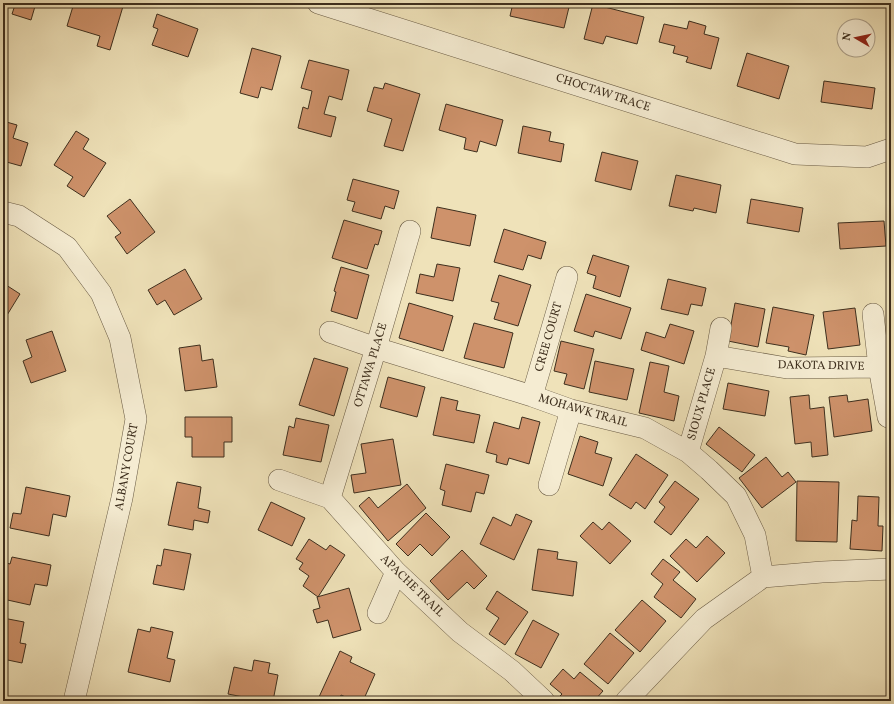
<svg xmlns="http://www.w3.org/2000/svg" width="894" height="704" viewBox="0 0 894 704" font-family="Vollkorn,serif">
<rect width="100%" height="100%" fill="#efe2b9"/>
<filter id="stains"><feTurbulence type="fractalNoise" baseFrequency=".005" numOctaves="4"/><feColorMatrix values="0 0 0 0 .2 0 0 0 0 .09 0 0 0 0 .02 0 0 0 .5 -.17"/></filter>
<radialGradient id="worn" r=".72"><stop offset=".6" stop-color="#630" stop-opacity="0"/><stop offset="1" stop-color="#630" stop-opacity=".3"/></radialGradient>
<!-- building -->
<path fill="#ce926b" stroke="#3e2f1e" d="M9 3H36L31 20 12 14 15 5Z
M74 3H95L94 5 101 7 103 3H124L110 50 97 46 100 36 67 26Z
M513 3H570L564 28 510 16Z
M593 4 644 17 637 44 606 36 603 44 584 39Z
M157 14 198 29 188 57 152 45 158 29 153 27Z
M689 21 706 26 704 34 719 38 711 69 686 62 688 57 673 53 675 46 659 42 664 24 687 29Z
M252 48 281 56 272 90 261 87 258 98 240 93Z
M747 53 789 66 779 99 737 86Z
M309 60 349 70 342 100 329 96 324 114 336 117 331 137 298 128 303 107 308 109 312 91 301 88Z
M824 81 875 88 872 109 821 102Z
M385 83 420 94 403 151 384 146 392 119 367 111 374 87 383 89Z
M446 104 503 120 496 146 480 141 477 152 464 149 466 138 439 130Z
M3 121 17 125 13 138 28 143 21 166 3 161Z
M523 126 551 132 549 141 564 144 561 162 518 153Z
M76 131 89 139 83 149 106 163 84 197 67 186 73 177 54 165Z
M602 152 638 161 631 190 595 181Z
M676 175 721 185 716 213 694 208 693 211 669 206Z
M353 179 399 191 394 209 385 206 381 219 352 211 355 202 347 200Z
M130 199 155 232 127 254 115 237 121 233 107 216Z
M751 199 803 208 799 232 747 223Z
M437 207 476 215 470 246 431 238Z
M344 220 382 231 378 245 375 244 367 269 332 258Z
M884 221 886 246 840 249 838 223Z
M504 229 546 242 541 259 528 255 523 270 494 262Z
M593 255 629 266 620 297 593 288 596 276 587 273Z
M437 264 460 268 453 301 416 293 420 274 434 277Z
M341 267 369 275 357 319 331 311 336 292 334 291Z
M185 269 202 299 174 315 165 300 157 305 148 290Z
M499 275 531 285 518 326 494 319 499 303 491 301Z
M668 279 706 288 702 306 691 304 688 315 661 309Z
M3 283 20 294 4 320H3Z
M586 294 631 308 621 339 595 331 593 337 574 331Z
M409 303 453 316 443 351 399 338Z
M735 303 765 309 758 347 728 341Z
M773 307 814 315 806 355 788 351 789 347 766 343Z
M855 308 860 345 828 349 823 312Z
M474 323 513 333 504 368 464 358Z
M670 324 694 331 684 364 641 350 646 332 665 338Z
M52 331 66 371 31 383 23 361 32 357 26 340Z
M561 341 594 349 584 389 564 384 567 374 554 371Z
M200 345 202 361 213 359 217 387 185 391 179 348Z
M314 358 348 368 334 416 299 405Z
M595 361 634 369 627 400 589 392Z
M650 362 669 366 664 392 679 396 674 421 639 413Z
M388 377 425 387 417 417 380 407Z
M728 383 769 391 765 416 723 409Z
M809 395 810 409 824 407 828 455 812 457 811 442 795 444 790 397Z
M847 395 848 402 868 399 872 431 834 437 829 397Z
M441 397 458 401 456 410 480 415 474 443 433 435Z
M185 417H232V442H224V457H192V437H185Z
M522 417 540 422 529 464 509 458 507 465 496 462 497 455 486 452 494 422 519 429Z
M296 418 329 425 321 462 283 455 289 426 294 428Z
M719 427 755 455 742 472 706 444Z
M580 436 598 442 595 453 612 458 603 486 568 474Z
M393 439 401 485 354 493 351 475 366 473 361 444Z
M636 454 668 475 645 509 636 502 631 509 609 495Z
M766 457 782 477 788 472 796 482 762 508 739 478Z
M446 464 489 475 484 494 476 492 471 512 442 505 445 491 440 489Z
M675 481 699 499 671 535 654 522 665 507 659 502Z
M797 481 839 482 837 542 796 541Z
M177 482 201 487 198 508 210 511 208 523 194 520 193 530 168 525Z
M407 484 426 508 388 541 359 506 369 497 378 508Z
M26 487 70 496 66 517 53 514 49 536 10 528 13 513 21 514Z
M858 496 879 497 878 526H883L882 551 850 549 852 520 857 521Z
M271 502 305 518 292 546 258 530Z
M426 513 450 537 432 556 420 544 408 556 396 544Z
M516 514 532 521 514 560 480 544 493 517 511 526Z
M593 522 602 530 609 522 631 541 610 564 580 536Z
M707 536 725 553 697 582 670 556 686 539 696 548Z
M309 539 326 550 330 545 345 555 318 597 303 586 309 576 299 569 303 563 296 559Z
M164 549 191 554 184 590 153 584 157 565 161 566Z
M538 549 558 552 557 559 577 562 573 596 532 590Z
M462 550 487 576 474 589 467 582 448 600 430 581Z
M12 557 51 565 47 586 35 584 30 605 3 599V562L10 564Z
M663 559 680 572 673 580 696 599 681 618 654 597 663 584 651 574Z
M349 588 361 630 333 638 328 620 317 623 313 610 320 608 317 597Z
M497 591 528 612 505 645 489 634 499 618 486 609Z
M642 600 666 621 640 652 615 630Z
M3 618 24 622 20 643 26 644 22 663 3 659Z
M533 620 559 634 541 668 515 654Z
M151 627 173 632 167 658 175 660 170 682 128 672 138 629 150 632Z
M610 633 634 653 608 684 584 664Z
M340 651 352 657 350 662 375 674 363 701H354L341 695 339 701H327L319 697Z
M254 660 270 663 268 673 278 675 273 701H264L228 694 234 667 252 671Z
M563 669 574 679 580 672 603 691 594 701H558L556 700 562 694 550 684Z"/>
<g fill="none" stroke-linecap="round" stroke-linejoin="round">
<!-- minor casing -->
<g stroke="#6a5c45" stroke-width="22">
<path id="minor" d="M318 3 795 154 867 157 891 149
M3 212 19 216 67 247 101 293 120 338 136 419 122 498 74 701
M873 314 879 367
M330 332 376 348 532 396 571 410 645 428 688 452 709 470 736 496 755 535 763 577
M716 356 787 368 879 367 888 417
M532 396 567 277
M688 452 716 356 721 328
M279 480 330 498 396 572 460 632 512 671 544 701
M549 485 571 410
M330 498 376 348 410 231
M378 613 396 572
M626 701 704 619 763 577 822 572 891 569"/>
</g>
<!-- minor -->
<use href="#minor" stroke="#f5ecd2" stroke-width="21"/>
</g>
<g text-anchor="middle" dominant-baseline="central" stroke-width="3" stroke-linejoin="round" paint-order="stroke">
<!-- street labels -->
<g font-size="12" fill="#3e2f1e" stroke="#f5ecd2">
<text transform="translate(603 93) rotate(18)">CHOCTAW TRACE</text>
<text transform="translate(549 337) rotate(-74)">CREE COURT</text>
<text transform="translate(371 365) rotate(-73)">OTTAWA PLACE</text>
<text transform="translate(821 366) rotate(1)">DAKOTA DRIVE</text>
<text transform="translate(702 404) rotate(-74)">SIOUX PLACE</text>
<text transform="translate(583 411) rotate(16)">MOHAWK TRAIL</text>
<text transform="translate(127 467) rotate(-80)">ALBANY COURT</text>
<text transform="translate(412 586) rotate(44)">APACHE TRAIL</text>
</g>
</g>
<!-- margin -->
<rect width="894" height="704" fill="none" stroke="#efe2b9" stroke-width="16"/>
<rect x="4" y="4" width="886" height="696" fill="none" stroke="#3e2f1e" stroke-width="2"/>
<rect x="8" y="8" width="878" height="688" fill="none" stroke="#3e2f1e"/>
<!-- north arrow -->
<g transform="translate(856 38) rotate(279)"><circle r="19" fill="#f5ecd2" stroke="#aca08a"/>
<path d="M0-3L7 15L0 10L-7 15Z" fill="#8f2418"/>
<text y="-6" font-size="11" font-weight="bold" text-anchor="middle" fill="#3e2f1e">N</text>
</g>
<rect width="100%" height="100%" filter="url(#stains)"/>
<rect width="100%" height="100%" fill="url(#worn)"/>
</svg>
